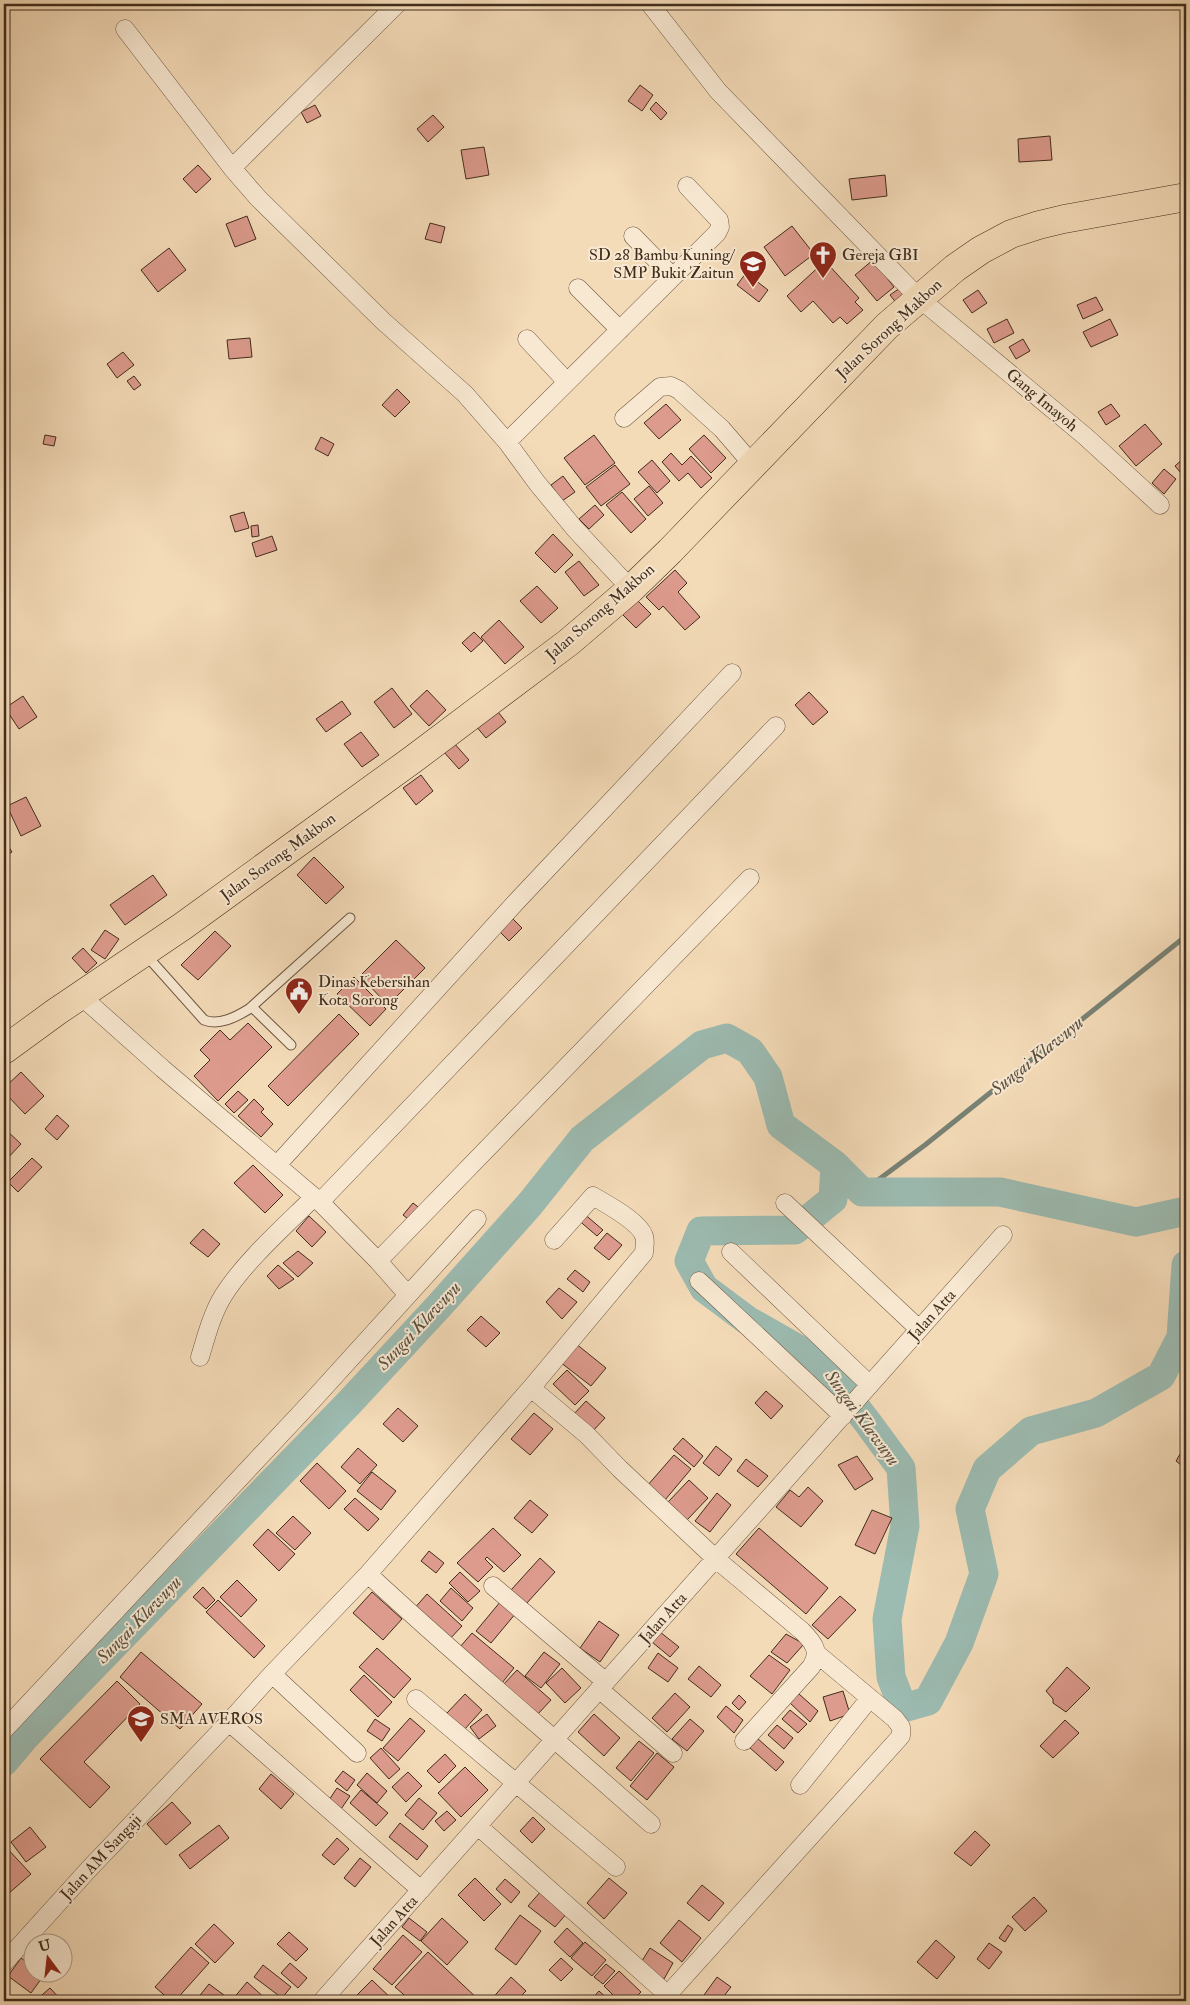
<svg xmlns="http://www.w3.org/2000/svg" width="1190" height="2005" viewBox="0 0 1190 2005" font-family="'IM FELL Double Pica',serif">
<rect width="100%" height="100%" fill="#f4dbb8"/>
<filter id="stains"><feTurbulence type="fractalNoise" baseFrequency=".004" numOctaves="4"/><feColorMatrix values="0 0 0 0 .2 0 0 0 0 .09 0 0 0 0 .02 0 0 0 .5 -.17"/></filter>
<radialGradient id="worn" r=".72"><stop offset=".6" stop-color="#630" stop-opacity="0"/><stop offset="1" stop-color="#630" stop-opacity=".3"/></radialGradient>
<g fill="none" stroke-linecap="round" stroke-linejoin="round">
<!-- stream -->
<path stroke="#788275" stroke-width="5" d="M862 1192 925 1145 1186 936"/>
<!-- river -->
<path stroke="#9cbbb1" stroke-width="29" d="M835 1165 862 1192H1000L1136 1222 1186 1211
M4 1762 25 1737 348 1404 439 1306 530 1204 582 1139 702 1045 727 1038 750 1051 768 1077 781 1125 835 1165 833 1199 795 1230 701 1231 689 1261 704 1288 747 1320 821 1362 868 1423 901 1468 905 1526 887 1619 891 1677 903 1708 928 1701 959 1643 984 1574 970 1509 987 1469 1031 1431 1096 1413 1161 1376 1181 1337 1186 1265"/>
</g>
<!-- building -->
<path fill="#dd9b8d" stroke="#412c1c" d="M640 85 653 95 642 111 628 101Z
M656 102 667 113 661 120 650 109Z
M315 105 321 116 307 123 301 112Z
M433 115 444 127 428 142 417 129Z
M1050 136 1052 160 1019 162 1018 139Z
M484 147 489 175 466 179 461 150Z
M198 165 211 179 196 193 183 179Z
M885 175 887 196 852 200 849 179Z
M247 216 256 239 235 247 226 224Z
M430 223 445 227 441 243 425 239Z
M792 226 814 254 785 276 764 247Z
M169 248 186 270 158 292 141 270Z
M873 260 894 287 877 301 855 275Z
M825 261 859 298 855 302 863 310 847 324 840 317 833 323 813 301 801 312 787 296Z
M746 273 768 290 759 302 737 285Z
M900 288 907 298 898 305 890 295Z
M978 290 987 303 972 313 963 300Z
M1096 297 1103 310 1083 319 1077 305Z
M1007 319 1014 333 994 343 987 329Z
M1110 319 1118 335 1091 347 1083 332Z
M250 338 252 357 229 359 227 340Z
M1023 339 1030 351 1016 359 1009 347Z
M123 352 134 365 117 378 107 364Z
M134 376 141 385 134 390 127 381Z
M397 389 410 402 395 417 382 405Z
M666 404 681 420 659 439 644 423Z
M1111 404 1120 416 1106 425 1098 412Z
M1145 424 1162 444 1136 466 1119 446Z
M45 435 56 437 54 446 43 444Z
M594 435 615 463 585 485 564 458Z
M704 435 726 458 711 473 689 449Z
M321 437 334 444 328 456 315 449Z
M671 453 682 465 691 456 712 478 701 488 688 473 679 481 662 462Z
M1186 456V479L1175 466Z
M652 460 670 481 657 493 638 472Z
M615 465 630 484 601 506 586 487Z
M1164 469 1176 479 1164 494 1152 483Z
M563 476 575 492 562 501 551 485Z
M649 486 663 503 648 516 634 499Z
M622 492 646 519 631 533 606 505Z
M595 505 604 515 589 529 579 519Z
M244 512 249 528 235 532 230 516Z
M258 525 259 536 252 537 251 526Z
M553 534 573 555 555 573 535 553Z
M272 536 277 550 256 557 252 543Z
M579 561 599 585 584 596 565 572Z
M675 570 687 583 678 592 700 617 685 630 663 606 659 610 646 597Z
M537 586 558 608 541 623 520 601Z
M637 600 651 614 636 628 622 614Z
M499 620 524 647 505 664 481 637Z
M474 632 483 641 471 652 462 643Z
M392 688 412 714 394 728 374 702Z
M427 690 446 710 429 726 410 706Z
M809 692 828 712 813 725 795 705Z
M23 696 37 717 19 729 5 708Z
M342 701 351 714 326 732 316 719Z
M495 708 506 722 486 738 475 725Z
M361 732 379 755 362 767 344 744Z
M453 742 469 760 459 769 443 751Z
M421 775 433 791 416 805 403 788Z
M26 797 41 826 21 836 7 806Z
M4 839 12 852 4 857Z
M314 857 344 887 326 904 297 875Z
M153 875 167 895 125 925 110 905Z
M510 916 522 928 509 941 497 929Z
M105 930 119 939 105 959 91 950Z
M215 931 231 946 198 980 181 965Z
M396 940 425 968 388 1005 360 976Z
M83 948 97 963 86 973 72 958Z
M354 977 386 1009 370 1026 337 994Z
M339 1014 359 1034 288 1106 268 1086Z
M248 1023 272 1047 218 1101 194 1076 210 1060 200 1050 220 1030 230 1040Z
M21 1072 44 1096 25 1114 4 1092V1088Z
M238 1091 248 1100 234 1113 225 1104Z
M254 1099 264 1109 261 1112 273 1124 261 1137 238 1116Z
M57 1115 69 1126 57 1140 45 1129Z
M4 1128 21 1144 4 1162Z
M32 1158 42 1167 18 1192 8 1182Z
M253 1165 283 1195 265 1213 234 1183Z
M413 1203 422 1210 412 1222 403 1215Z
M582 1212 603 1230 597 1236 576 1218Z
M309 1216 326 1232 312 1247 296 1231Z
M203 1229 220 1244 208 1257 190 1243Z
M607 1233 622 1245 609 1260 594 1248Z
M298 1251 313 1263 298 1277 283 1263Z
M278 1265 294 1279 279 1289 267 1276Z
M575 1270 590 1282 583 1292 567 1279Z
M559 1288 577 1302 562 1319 546 1302Z
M481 1316 500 1333 486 1347 467 1330Z
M575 1343 606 1368 591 1386 560 1362Z
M567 1370 589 1391 575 1405 553 1384Z
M766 1391 783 1406 771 1419 755 1403Z
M586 1401 605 1418 592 1432 573 1415Z
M398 1408 418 1426 403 1442 383 1424Z
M534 1413 553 1429 530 1455 511 1439Z
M683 1438 703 1456 694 1467 673 1449Z
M1186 1444V1469L1176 1461Z
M716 1446 732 1459 719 1476 703 1463Z
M358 1448 377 1465 360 1484 341 1467Z
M674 1455 691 1469 665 1500 647 1486Z
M857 1456 873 1479 855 1490 838 1465Z
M746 1459 768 1476 758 1487 737 1471Z
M317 1463 346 1491 329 1509 300 1481Z
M372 1472 396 1491 381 1510 357 1491Z
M689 1480 708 1498 687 1520 668 1502Z
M808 1487 823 1501 801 1527 776 1507 790 1490 799 1497Z
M717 1493 731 1505 710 1532 695 1521Z
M355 1498 379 1519 368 1531 344 1509Z
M530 1500 548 1515 532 1533 514 1518Z
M872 1510 892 1518 875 1554 855 1545Z
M293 1516 311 1533 295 1550 276 1533Z
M493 1528 521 1555 504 1572 487 1557 485 1559 493 1567 478 1582 457 1563Z
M759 1528 828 1588 806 1614 736 1554Z
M268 1529 295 1554 279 1571 253 1545Z
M429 1551 444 1563 436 1573 421 1561Z
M540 1558 555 1572 526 1604 511 1590Z
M460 1572 480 1591 468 1602 449 1583Z
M237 1580 257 1600 241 1617 220 1597Z
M203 1587 215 1600 206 1609 193 1597Z
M451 1588 473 1608 462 1621 440 1601Z
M372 1592 402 1619 383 1640 353 1613Z
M427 1594 462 1626 447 1642 413 1610Z
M840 1596 856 1610 828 1639 812 1625Z
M218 1600 265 1646 254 1658 206 1612Z
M501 1601 516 1613 491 1643 476 1631Z
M599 1621 619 1635 600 1662 580 1648Z
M660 1632 679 1647 670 1657 652 1642Z
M472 1633 514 1668 502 1683 460 1647Z
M786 1634 804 1644 787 1663 771 1652Z
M377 1648 411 1679 394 1698 359 1667Z
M141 1652 202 1704 180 1729 120 1677Z
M544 1652 560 1664 541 1688 525 1676Z
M658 1653 678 1668 668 1682 648 1668Z
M769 1655 790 1670 772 1694 750 1676Z
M699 1666 721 1685 711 1697 688 1679Z
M1067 1667 1090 1688 1066 1712 1053 1703V1699L1046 1691Z
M562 1668 581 1688 565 1703 546 1683Z
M517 1670 551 1700 537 1715 503 1685Z
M364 1675 392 1702 378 1717 350 1690Z
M117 1681 140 1704 84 1762 110 1787 90 1808 40 1759Z
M843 1691 850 1714 830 1721 823 1697Z
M675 1693 690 1707 667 1732 652 1718Z
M465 1694 482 1710 464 1730 446 1714Z
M799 1694 818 1711 810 1722 790 1703Z
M739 1695 746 1702 739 1710 732 1703Z
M726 1706 743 1720 734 1733 717 1717Z
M790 1710 807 1724 798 1733 782 1719Z
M487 1714 496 1726 479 1739 470 1727Z
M594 1714 620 1738 604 1756 578 1732Z
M410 1718 425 1731 398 1761 383 1748Z
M375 1719 390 1729 382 1741 367 1731Z
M690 1719 704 1731 687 1751 672 1739Z
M1065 1720 1079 1733 1053 1758 1040 1746Z
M777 1725 793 1738 784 1749 768 1735Z
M757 1738 784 1762 776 1771 749 1747Z
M639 1741 654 1753 631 1781 616 1768Z
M381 1748 400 1769 389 1779 370 1758Z
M657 1753 674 1767 647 1800 630 1786Z
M445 1754 456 1766 439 1783 427 1771Z
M465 1767 488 1790 461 1817 438 1793Z
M343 1771 355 1780 347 1791 335 1781Z
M408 1772 422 1786 406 1802 392 1787Z
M367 1773 387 1791 377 1803 357 1785Z
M271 1774 294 1794 281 1809 259 1789Z
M337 1788 350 1796 339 1812 327 1803Z
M361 1790 388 1813 376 1826 350 1803Z
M419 1798 437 1813 423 1830 405 1815Z
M172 1802 191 1823 166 1845 147 1824Z
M447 1811 456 1820 444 1831 435 1821Z
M533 1817 545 1829 532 1843 520 1831Z
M400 1823 428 1846 417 1860 389 1837Z
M219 1825 229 1838 190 1869 179 1855Z
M30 1827 46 1847 26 1862 11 1842Z
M975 1831 990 1845 971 1866 954 1853Z
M337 1838 349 1849 334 1865 322 1855Z
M4 1845 31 1874 8 1894 4 1889Z
M360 1858 371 1867 355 1887 344 1878Z
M475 1878 501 1904 484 1921 458 1895Z
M609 1878 627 1893 604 1919 587 1903Z
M505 1879 520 1892 511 1903 496 1889Z
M702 1885 724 1903 709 1921 687 1903Z
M542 1890 568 1912 555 1927 528 1906Z
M1034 1897 1047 1911 1025 1931 1012 1917Z
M520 1915 541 1931 516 1965 495 1949Z
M409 1918 427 1932 420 1941 402 1927Z
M442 1918 468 1942 447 1965 421 1941Z
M679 1920 701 1938 682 1962 660 1943Z
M214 1924 234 1943 215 1963 195 1944Z
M1008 1925 1013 1929 1005 1942 999 1938Z
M567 1928 583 1943 570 1957 554 1942Z
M289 1932 308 1949 296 1961 277 1944Z
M403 1935 422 1952 392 1985 373 1969Z
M936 1940 955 1957 937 1979 917 1962Z
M585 1942 606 1960 592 1976 571 1958Z
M989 1943 1002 1952 989 1969 977 1959Z
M191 1947 209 1963 175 2001H171L155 1987Z
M650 1948 673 1963 664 1979 640 1964Z
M428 1952 480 2001H411L395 1987Z
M21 1958 32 1966V1972H41L44 1975 31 1993 8 1976Z
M561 1958 573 1969 561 1981 549 1970Z
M290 1963 307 1978 298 1988 281 1973Z
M606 1964 615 1971 603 1984 594 1977Z
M263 1965 291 1987 282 1998 254 1977Z
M619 1971 641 1992 632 2001H619L604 1986Z
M511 1977 526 1991 516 2001H490Z
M717 1977 731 1987 720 2001H713L704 1995Z
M372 1980 394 2001H359L355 1997Z
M247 1982 267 2000 266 2001H236L233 1999Z
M209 1984 232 2001H200L197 1999Z
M50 1988 62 2001H35Z
M599 1991 610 2001H590Z"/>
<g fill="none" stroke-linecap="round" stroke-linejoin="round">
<!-- lane casing -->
<g stroke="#6e5843" stroke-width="11">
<path id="lane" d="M146 955 204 1020C219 1026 236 1017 249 1009L350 918
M252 1007 291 1045"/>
</g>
<!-- street casing -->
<g stroke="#6e5843" stroke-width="19">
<path id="street" d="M650 4 718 91 920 299 1086 437 1160 505
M125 29 232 168 258 198 383 321 465 394 507 442 537 483 575 529 631 589
M232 168 397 4
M633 236 673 277
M578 288 620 330
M527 339 567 382
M624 418 660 387 671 386 679 390 722 429 753 465
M507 442 717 233 720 227 719 220 687 186
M81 996 163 1069 320 1202 378 1261 408 1295
M277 1165 517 901 732 673
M320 1202 776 726
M785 1203 919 1329
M554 1240 593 1196C606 1204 639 1221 644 1236 646 1241 644 1248 644 1253L531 1388 586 1434 620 1469 716 1559 802 1631C814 1643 821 1652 811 1667L744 1741
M731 1252 870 1385
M378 1261 750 878
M699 1281 843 1416
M200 1357C206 1337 212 1314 223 1296 244 1262 285 1226 314 1197
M368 1574C460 1660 557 1740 651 1824
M493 1586 606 1682
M272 1674 368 1574 531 1388
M599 1689 673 1753
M416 1699 616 1867
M229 1722 421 1890
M4 1730 311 1402 477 1219
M800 1785 870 1698
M478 1826 668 1995
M4 1963 88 1870 229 1722 272 1674 357 1753
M322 2001 1003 1235
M662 2001 901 1736V1727L895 1719 816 1653"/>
</g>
<!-- highway casing -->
<g stroke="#412c1c" stroke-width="29">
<path id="highway" d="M4 1050 56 1012 183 926 412 760 569 642 631 589 670 551 887 326 955 268 981 250 1011 234 1039 225 1064 219 1186 197"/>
</g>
<!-- lane -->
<use href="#lane" stroke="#f8e8d1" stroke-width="9"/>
<!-- street -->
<use href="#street" stroke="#f8e8d1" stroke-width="18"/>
<!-- highway -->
<use href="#highway" stroke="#f4dbb8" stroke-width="28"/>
</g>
<!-- icons -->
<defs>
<g id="church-pin" transform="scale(1.4375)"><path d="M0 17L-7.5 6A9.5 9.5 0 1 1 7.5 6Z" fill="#8f2418" stroke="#f8e8d1"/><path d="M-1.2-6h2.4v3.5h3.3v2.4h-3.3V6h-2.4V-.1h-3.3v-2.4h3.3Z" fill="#fff"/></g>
<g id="school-pin" transform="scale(1.4375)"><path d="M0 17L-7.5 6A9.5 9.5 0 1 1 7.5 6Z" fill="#8f2418" stroke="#f8e8d1"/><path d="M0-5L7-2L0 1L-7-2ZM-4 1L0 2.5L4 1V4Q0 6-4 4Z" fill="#fff"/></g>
<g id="civic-pin" transform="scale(1.4375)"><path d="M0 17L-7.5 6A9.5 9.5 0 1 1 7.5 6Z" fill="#8f2418" stroke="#f8e8d1"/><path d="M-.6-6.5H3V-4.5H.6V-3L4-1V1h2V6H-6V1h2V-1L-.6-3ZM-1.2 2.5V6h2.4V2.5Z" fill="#fff"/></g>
</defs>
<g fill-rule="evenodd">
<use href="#church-pin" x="823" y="255"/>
<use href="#school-pin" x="753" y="264"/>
<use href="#civic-pin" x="299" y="991"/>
<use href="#school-pin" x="141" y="1719"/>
</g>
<g text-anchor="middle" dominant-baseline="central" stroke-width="4" stroke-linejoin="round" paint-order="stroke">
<!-- poi labels -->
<g font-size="16" fill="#412c1c" stroke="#f8e8d1" text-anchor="start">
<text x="734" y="255" text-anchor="end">SD 28 Bambu Kuning/<tspan x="734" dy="18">SMP Bukit Zaitun</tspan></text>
<text x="842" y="255">Gereja GBI</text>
<text x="318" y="982">Dinas Kebersihan<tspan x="318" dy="18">Kota Sorong</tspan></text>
<text x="160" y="1719">SMA AVEROS</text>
</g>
<!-- street labels -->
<g font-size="16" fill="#412c1c" stroke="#f8e8d1">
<text transform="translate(889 329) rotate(-43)">Jalan Sorong Makbon</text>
<text transform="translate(1042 400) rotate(40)">Gang Imayoh</text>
<text transform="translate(600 612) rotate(-41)">Jalan Sorong Makbon</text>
<text transform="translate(278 857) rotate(-36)">Jalan Sorong Makbon</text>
<text transform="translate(932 1315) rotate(-48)">Jalan Atta</text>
<text transform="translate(663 1618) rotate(-48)">Jalan Atta</text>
<text transform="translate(101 1857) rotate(-47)">Jalan AM Sangaji</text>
<text transform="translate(394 1921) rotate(-48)">Jalan Atta</text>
</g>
<!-- water labels -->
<g font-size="18" font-style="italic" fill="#585041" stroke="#f8e8d1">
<text transform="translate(1037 1056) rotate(-39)">Sungai Klawuyu</text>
<text transform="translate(419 1326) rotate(-47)">Sungai Klawuyu</text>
<text transform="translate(862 1418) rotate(54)">Sungai Klawuyu</text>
<text transform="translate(139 1620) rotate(-46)">Sungai Klawuyu</text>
</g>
</g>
<!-- margin -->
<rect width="1190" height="2005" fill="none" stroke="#f4dbb8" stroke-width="20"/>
<rect x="5" y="5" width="1180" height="1995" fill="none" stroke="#412c1c" stroke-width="2.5"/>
<rect x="10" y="10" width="1170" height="1985" fill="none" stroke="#412c1c"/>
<!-- north arrow -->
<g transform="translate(48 1958) rotate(345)"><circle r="24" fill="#f8e8d1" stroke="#af9d89"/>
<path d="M0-4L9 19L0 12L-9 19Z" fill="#8f2418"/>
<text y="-8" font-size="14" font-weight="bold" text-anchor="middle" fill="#412c1c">U</text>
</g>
<rect width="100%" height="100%" filter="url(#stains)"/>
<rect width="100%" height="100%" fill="url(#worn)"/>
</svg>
